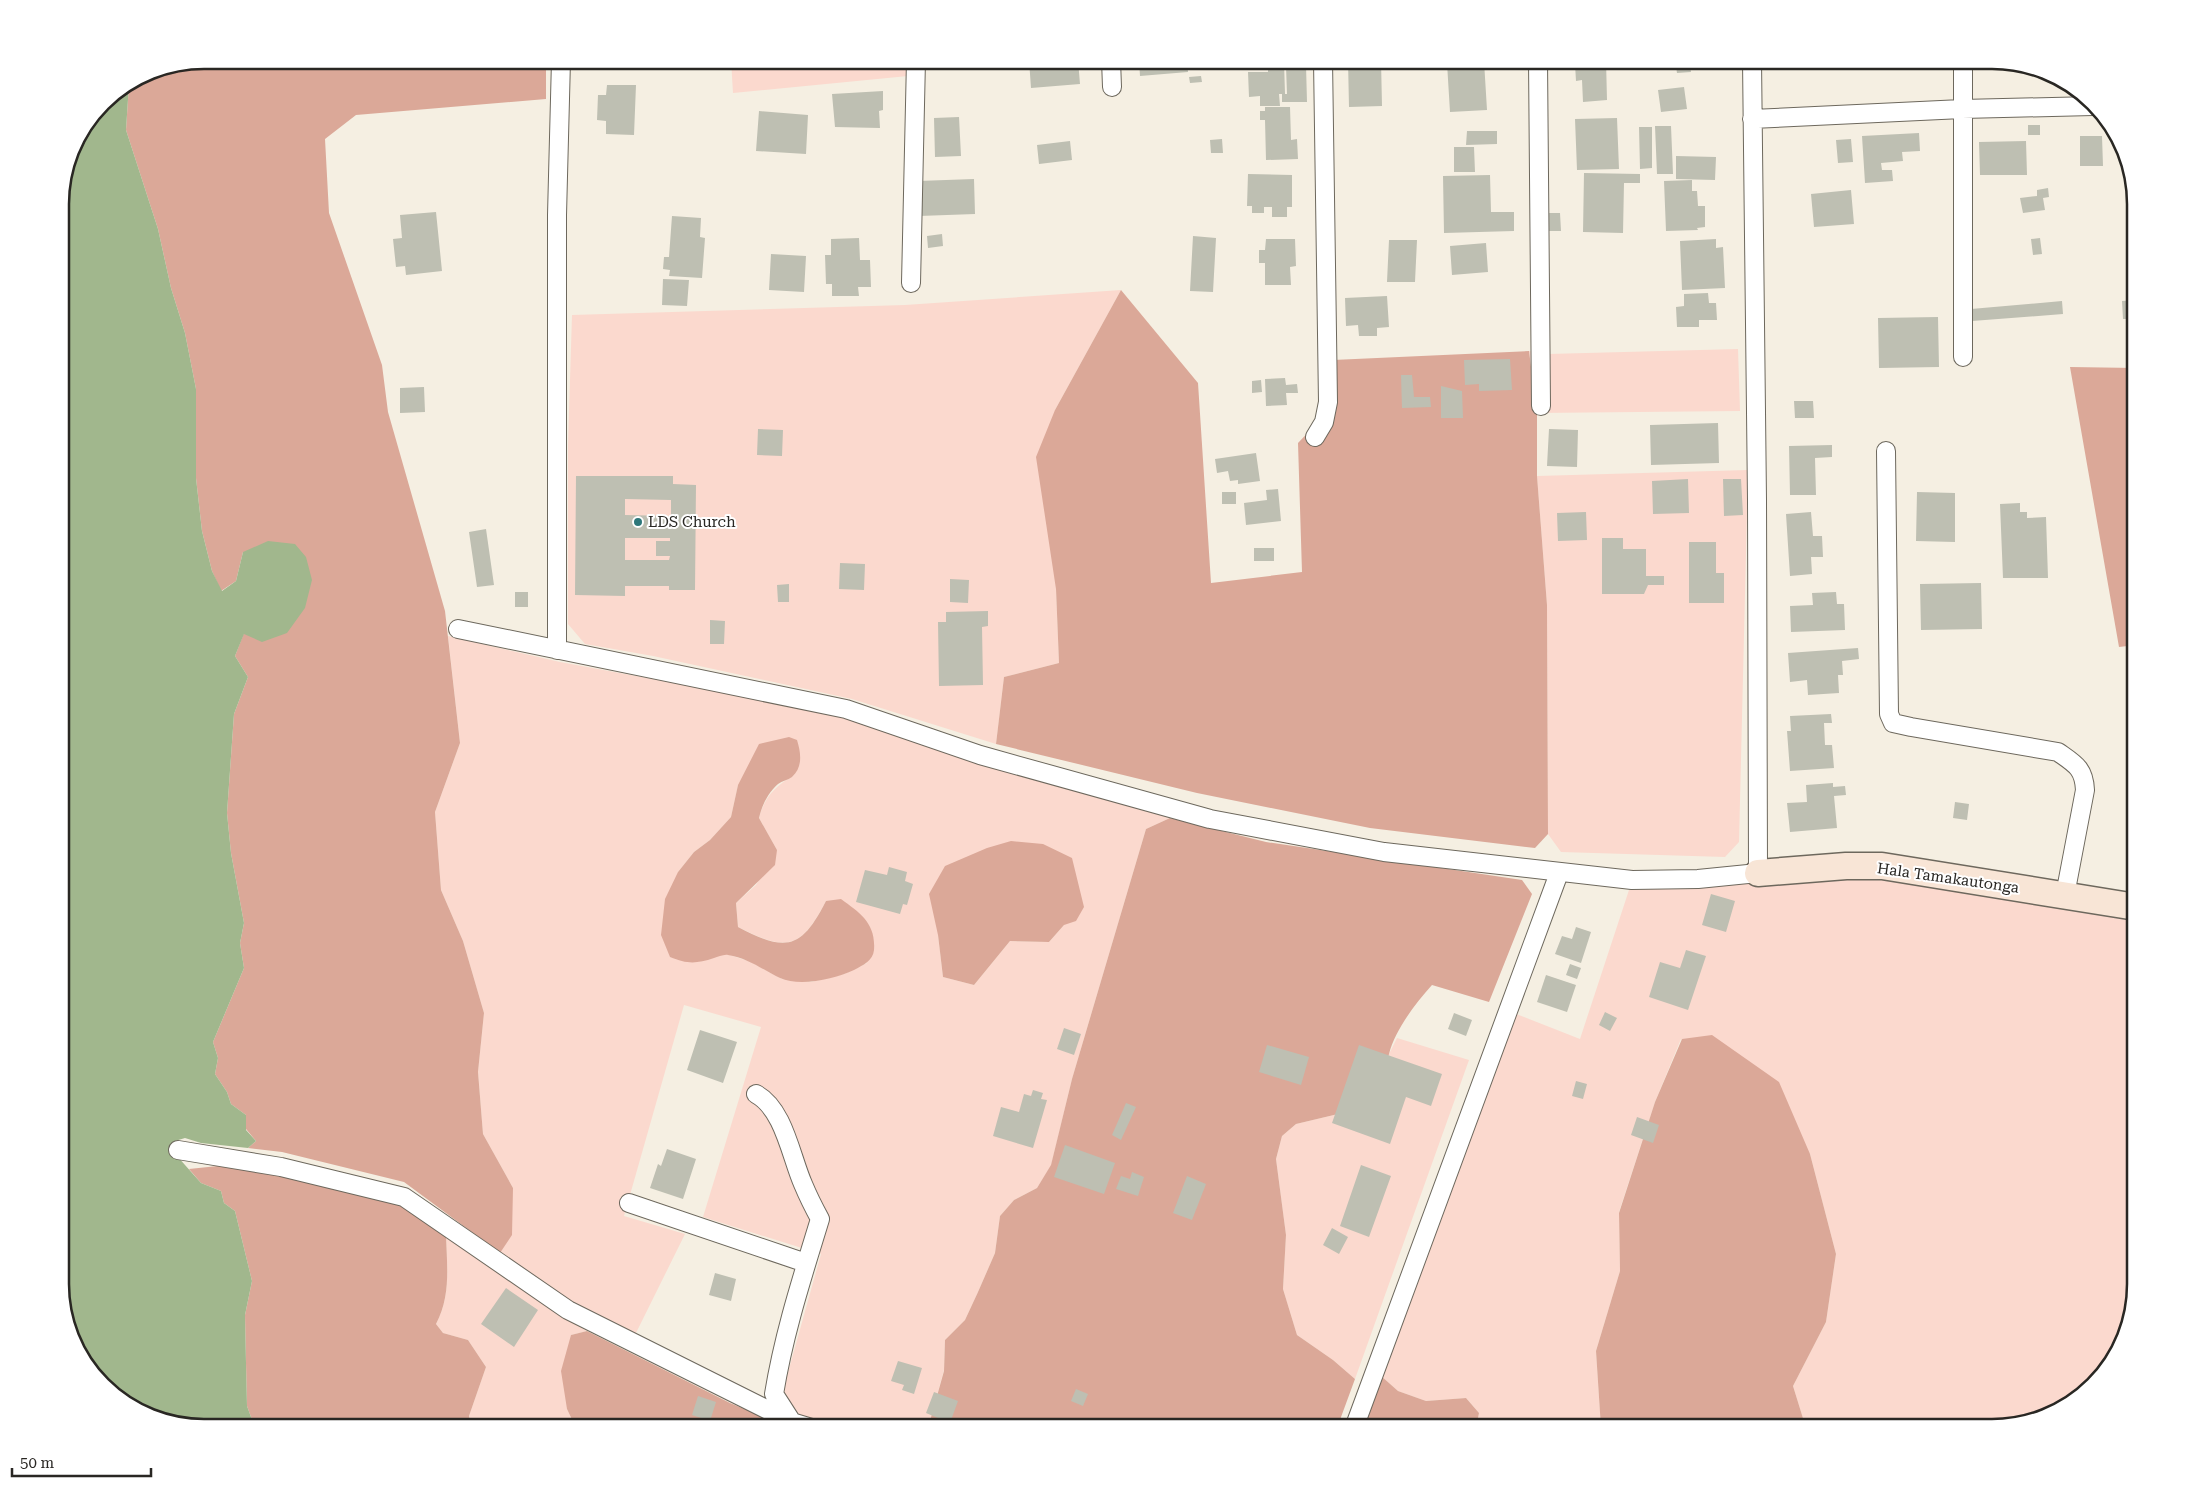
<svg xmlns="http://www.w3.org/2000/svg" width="2196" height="1488" viewBox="0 0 2196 1488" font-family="'Roboto Serif',serif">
<rect width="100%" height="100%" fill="#f5efe2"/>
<!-- green -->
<path fill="#fbd9ce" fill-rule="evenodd" d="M731 60H908V76L733 93Z
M1121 290 1055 410 1056 589 1059 663 1004 677 996 744 852 699 653 656 585 644 568 624V445L572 315 905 305Z
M1738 349 1740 411 1537 413 1529 351 1548 354Z
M1748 470 1739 842 1725 857 1561 852 1548 834 1547 605 1537 476Z
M448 636 560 662 767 700 843 718 1170 818 1146 829 1072 1079 1051 1166 1037 1188 1014 1200 1000 1216 995 1253 978 1292 965 1320 945 1340 944 1370 928 1428H834L794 1416 782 1394 821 1254 703 1217 761 1027 684 1005 624 1216 685 1234 635 1335 572 1303 500 1253 513 1188 483 1134 478 1072 484 1013 463 941 441 890 435 812 460 743ZM793 776C775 786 764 798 759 818L777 850 756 885 736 903 738 927C786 951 800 951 826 901L867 963 844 974 811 982 782 979 751 962 727 954 678 872 694 852 710 840 731 817 738 785ZM1064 925 1049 942 1010 941 974 985 943 977 938 935Z
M1832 871 2136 921V1284L2112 1364 2064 1409 1992 1428H1806L1793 1386 1826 1322 1836 1254 1810 1154 1681 1039 1655 1102 1619 1212 1620 1271 1596 1351 1601 1428H1476L1479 1413 1466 1398 1426 1401 1398 1391 1380 1375 1511 1012 1580 1039 1629 890 1747 882Z
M1397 1038 1469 1060 1355 1379 1333 1360 1297 1335 1283 1289 1286 1235 1276 1159 1282 1136 1296 1124 1338 1114 1385 1085 1389 1054Z
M446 1235 564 1318 587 1331 571 1335 567 1409 576 1428H471L469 1416 486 1367 468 1340 443 1333 436 1324C451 1296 447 1266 446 1235Z"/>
<!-- forest -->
<path fill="#dba898" d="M204 60H546V99L356 115 325 139 329 213 382 365 388 412 445 611 460 743 435 812 441 890 463 941 484 1013 478 1072 483 1134 513 1188 512 1235 500 1253 404 1182 282 1152 248 1148 256 1141 246 1129V1115L231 1104 227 1092 215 1074 218 1058 213 1042 244 968 240 943 244 923 231 853 227 813 234 714 248 677 235 656 244 633 243 552 236 581 221 591 212 571 202 531 196 478V389L185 333 171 288 158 229 126 130 129 84 149 71Z
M1121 290 1198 383 1211 583 1302 572 1298 443 1320 420 1333 360 1529 351 1537 413V476L1547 605 1548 834 1535 848 1370 828 1197 793 996 744 1004 677 1059 663 1056 589 1036 457 1055 410Z
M2070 367 2136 368V645L2119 647Z
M789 737 797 740C801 753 803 767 792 777 788 780 782 781 778 784 768 793 762 805 759 818L777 850 775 865 736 903 738 927C786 952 801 950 826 901L841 899C860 913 876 923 874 950 873 961 863 965 854 970 835 979 800 987 780 978 763 970 748 958 728 955 724 954 718 957 714 958 696 964 687 964 670 957L661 935 665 899 678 872 694 852 710 840 731 817 738 785 759 744Z
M1170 818 1266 842 1522 880 1532 894 1489 1002 1432 985C1415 1004 1395 1030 1389 1054 1386 1064 1386 1076 1385 1085L1338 1114 1296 1124 1282 1136 1276 1159 1286 1235 1283 1289 1297 1335 1333 1360 1355 1379 1337 1428H928L944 1371 945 1340 965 1320 978 1292 995 1253 1000 1216 1014 1200 1037 1188 1051 1165 1072 1079 1146 829Z
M1011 841 1043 844 1072 858 1084 907 1076 921 1064 925 1049 942 1010 941 974 985 943 977 938 935 929 894 945 866 987 848Z
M1712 1035 1779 1082 1810 1154 1836 1254 1826 1322 1793 1386 1806 1428H1601L1596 1351 1620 1271 1619 1213 1655 1102 1682 1039Z
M237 1164 403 1202 446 1235C447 1266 451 1296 436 1324L443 1333 468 1340 486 1367 469 1416 471 1428H255L247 1406 246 1363 245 1315 252 1281 235 1211 224 1203 221 1191 201 1183 189 1169Z
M587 1331 730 1403 768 1419 770 1428H576L567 1409 561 1371 571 1335Z
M1380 1375 1398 1391 1426 1401 1466 1398 1479 1413 1476 1428H1361Z"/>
<!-- water -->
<path fill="#a1b78d" d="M129 84 126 130 158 229 171 288 185 333 196 389V478L202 531 212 571 222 591 236 581 243 552 268 541 295 544 306 557 312 580 305 608 287 633 262 642 244 634 235 656 248 677 234 714 227 813 231 853 244 923 240 943 244 968 213 1042 218 1058 215 1074 227 1092 231 1104 246 1115V1130L256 1141 248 1148 201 1143 185 1138 175 1141 173 1148 177 1156 201 1183 221 1191 224 1203 235 1211 252 1281 245 1315 246 1363 247 1406 255 1428H204L124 1404 79 1356 60 1293V195L71 149 102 102Z"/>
<!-- building -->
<path fill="#bebfb2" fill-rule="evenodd" d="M1029 60H1078L1080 84 1031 88Z
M1139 60H1187L1188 72 1140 76Z
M1348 60H1381L1382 106 1349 107Z
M1581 60H1606L1607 100 1583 102 1582 80 1576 81 1575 64 1581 63Z
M1675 60H1689L1691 72 1677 73Z
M1484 61 1487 110 1450 112 1447 63Z
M1268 62H1284L1285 94H1287L1286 66 1306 65 1307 102H1282V94H1279L1280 106H1260V96L1249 97 1248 72H1268Z
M1201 76 1202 82 1190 83 1189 77Z
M607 85H636L634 135 606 134V121L597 120 598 95H606Z
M1684 87 1687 109 1661 112 1658 90Z
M883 91V110L879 111 880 128 835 127 832 94Z
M1265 107H1290L1291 140 1297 139 1298 159 1266 160 1265 120H1260V111H1265Z
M759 111 808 115 806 154 756 151Z
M959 117 961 156 935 157 934 118Z
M1617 118 1619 169 1577 170 1575 119Z
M2028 125H2040V135H2028Z
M1655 126H1671L1673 174H1657Z
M1639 127H1652V168L1640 169Z
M1467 131H1497V144L1466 145Z
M1919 133 1920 151 1902 152 1903 161 1881 163 1882 170H1892L1893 181 1865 183 1862 136Z
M2080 136H2102L2103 166H2080Z
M1222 139 1223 153H1211L1210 140Z
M1851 139 1853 162 1838 163 1836 140Z
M1070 141 1072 160 1039 164 1037 145Z
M2026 141 2027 175H1980L1979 142Z
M1454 147H1474L1475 172H1454Z
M1676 156 1716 157 1715 180 1676 179Z
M1584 173 1640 174V183H1624L1623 233 1583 232Z
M1248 174 1292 175V207H1287V217H1272V207H1264V213H1252V206H1247Z
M1490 175 1491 212H1514V231L1444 233 1443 176Z
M974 179 975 214 919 216 918 181Z
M1692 180V191H1697L1698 206H1705V227L1697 228 1698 230 1666 231 1664 181Z
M2048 188 2049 197 2043 198 2045 210 2023 213 2020 198 2037 196V190Z
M1851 190 1854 224 1814 227 1811 194Z
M436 212 442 271 406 275 405 266 396 267 393 239 402 238 400 215Z
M1547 213H1560L1561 231H1547Z
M672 216 701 218 700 237 705 238 702 278 669 276 670 270 663 269 664 257H669Z
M942 234 943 246 928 248 927 236Z
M1193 236 1216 238 1213 292 1190 291Z
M859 238 860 260H870L871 287H858L859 296H832V284H826L825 255H831V239Z
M2040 238 2042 254 2033 255 2031 239Z
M1266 239H1295L1296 266 1290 267 1291 285H1265V263H1259V250H1265Z
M1716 239V248L1723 247 1725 288 1682 290 1680 241Z
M1389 240H1417L1415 282H1387Z
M1486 243 1488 272 1452 275 1450 246Z
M771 254 806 256 804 292 769 290Z
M663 279 689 280 687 306 662 305Z
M1708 293 1709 303H1716L1717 320H1699V327H1677L1676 307 1684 306V294Z
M1387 296 1389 327 1377 328V336H1359L1358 325 1346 326 1345 298Z
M2136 300V319H2123L2122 301Z
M2062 301 2063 314 1972 321 1971 309Z
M1938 317 1939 367 1879 368 1878 318Z
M1510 359 1512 390 1479 391V384L1465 385 1464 360Z
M1401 375H1412L1414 397H1430L1431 407 1402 408Z
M1285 378 1286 385 1297 384 1298 393H1286L1287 405 1266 406 1265 379Z
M1261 380 1262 392 1252 393V381Z
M1441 386 1462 391 1463 418H1441Z
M424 387 425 412 400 413V388Z
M1794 401H1813L1814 418H1795Z
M1718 423 1719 463 1651 465 1650 425Z
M758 429 783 430 782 456 757 455Z
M1549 429 1578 430 1577 467 1547 466Z
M1832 445V457L1815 458 1816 495H1790L1789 446Z
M1256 453 1260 481 1238 484V480L1230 481 1228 471 1217 473 1215 459Z
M576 476H673V484L696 485 695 590H669V586H625V596L575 595ZM625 499 671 500V516L625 515ZM625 538H670V541H656V556H670L669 560H625Z
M1688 479 1689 513 1653 514 1652 481Z
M1723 479H1741L1743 515 1724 516Z
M1278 489 1281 521 1246 525 1244 503 1267 500 1266 490Z
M1222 492H1236V504H1222Z
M1917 492 1955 493V542L1916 541Z
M2020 503V512H2027V518L2046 517 2048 578H2003L2000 504Z
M1586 512 1587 540 1558 541 1557 513Z
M1811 512 1813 536H1822L1823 557H1811L1812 574 1790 576 1786 514Z
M486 529 494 585 477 587 469 532Z
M1602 538H1623V549H1646V576H1664V585H1648L1644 594H1602Z
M1689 542H1716V573H1724V603H1689Z
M1254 548H1274V561H1254Z
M840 563 865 564 864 590 839 589Z
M950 579 969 580 968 603 950 602Z
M1981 583 1982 629 1921 630 1920 584Z
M789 584V602H778L777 585Z
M515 592H528V607H515Z
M1836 592 1837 604H1844L1845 630 1791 632 1790 606 1813 605 1812 593Z
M988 611V626L982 627 983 685 939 686 938 622H946V612Z
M710 620 725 621 724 644H710Z
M1858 648 1859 659 1842 661 1843 675H1838L1839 693 1808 695 1807 680 1790 682 1788 653Z
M1831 714 1832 723H1824L1825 745H1832L1834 768 1790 771 1787 731H1791L1790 716Z
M1833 783V787L1845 786 1846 795 1834 796 1837 828 1790 832 1787 803 1807 802 1806 785Z
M1955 802 1969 804 1967 820 1953 818Z
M889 867 907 872 905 881 913 884 907 905 903 904 900 914 856 902 865 870 887 875Z
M1711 894 1735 901 1726 932 1702 925Z
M1576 927 1591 932 1581 963 1555 954 1562 936 1572 939Z
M1686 950 1706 956 1688 1010 1649 997 1660 962 1680 968Z
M1570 964 1581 968 1577 979 1566 975Z
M1546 975 1576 985 1567 1012 1537 1002Z
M1605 1012 1617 1018 1610 1031 1599 1025Z
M1454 1013 1472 1020 1466 1036 1448 1029Z
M1064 1028 1081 1034 1074 1055 1057 1049Z
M700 1030 737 1042 723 1083 687 1070Z
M1267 1045 1309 1057 1301 1085 1259 1072Z
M1359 1045 1442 1074 1431 1106 1406 1097 1390 1144 1332 1123Z
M1576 1081 1587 1084 1583 1099 1572 1096Z
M1033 1090 1043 1093 1041 1099 1047 1100 1033 1148 993 1136 1001 1107 1019 1112 1024 1094 1031 1096Z
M1126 1103 1136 1107 1121 1140 1112 1135Z
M1637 1117 1659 1125 1653 1143 1631 1135Z
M1065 1145 1115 1163 1104 1194 1054 1177Z
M667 1149 696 1159 683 1199 650 1188 658 1164 661 1166Z
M1361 1165 1391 1176 1369 1237 1340 1226Z
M1132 1172 1144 1177 1138 1196 1116 1189 1121 1176 1130 1179Z
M1187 1176 1206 1184 1192 1220 1173 1213Z
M1332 1228 1348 1237 1339 1254 1323 1245Z
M715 1273 736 1279 731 1301 709 1295Z
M506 1288 538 1310 514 1347 481 1324Z
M898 1361 922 1368 914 1394 902 1390 904 1385 891 1381Z
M1076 1389 1088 1394 1083 1406 1071 1401Z
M934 1392 958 1401 950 1423 926 1413Z
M698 1396 716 1402 710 1421 692 1415Z
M744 1418 753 1420 752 1425 743 1423Z"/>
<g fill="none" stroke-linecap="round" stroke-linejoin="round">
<!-- street casing -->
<g stroke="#6d685d" stroke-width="20">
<path id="street" d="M1111 60 1112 87
M1538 60 1541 406
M1752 119 1962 109 2093 106
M911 283 916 60
M1963 357V60
M1315 437 1324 422 1328 402 1323 60
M1886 451 1889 714 1893 723 1911 727 2058 752C2075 764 2084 768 2085 790L2065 895
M458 629 846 709 980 755 1210 819 1384 852 1632 880 1698 879 1758 873 1757 499 1752 60
M557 650V215L561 60
M756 1094C784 1109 791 1157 803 1184 808 1196 814 1208 820 1219 802 1278 784 1333 774 1394L792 1422 812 1428
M178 1150 281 1167 404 1197 568 1310 792 1422
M629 1203 806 1263
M1354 1428 1559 873"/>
</g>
<!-- secondary casing -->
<g stroke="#6d685d" stroke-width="29">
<path id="secondary" d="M1758 873 1846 866H1882L2136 907"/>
</g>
<!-- street -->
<use href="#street" stroke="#fff" stroke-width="18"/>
<!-- secondary -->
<use href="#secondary" stroke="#f8e5d6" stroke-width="26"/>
</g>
<!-- markers -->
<circle fill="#2d777a" stroke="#fff" stroke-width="2" cx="638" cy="522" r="5"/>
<g text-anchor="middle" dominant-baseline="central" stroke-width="4" stroke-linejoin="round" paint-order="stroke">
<!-- poi labels -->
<g font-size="15" fill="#292723" stroke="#fff" text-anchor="start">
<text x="648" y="522">LDS Church</text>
</g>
<!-- street labels -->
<g font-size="15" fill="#292723" stroke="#fff">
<text transform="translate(1948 878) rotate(8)">Hala Tamakautonga</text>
</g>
</g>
<!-- crop -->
<path d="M0 0H2196V1488H0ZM204 69H1992A135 135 0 0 1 2127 204V1284A135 135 0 0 1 1992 1419H204A135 135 0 0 1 69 1284V204A135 135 0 0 1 204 69Z" fill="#fff" fill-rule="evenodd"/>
<path fill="none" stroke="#292723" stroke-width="2.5" d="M204 69H1992A135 135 0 0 1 2127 204V1284A135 135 0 0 1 1992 1419H204A135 135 0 0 1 69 1284V204A135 135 0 0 1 204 69Z"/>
<!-- scale -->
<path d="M12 1468v8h139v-8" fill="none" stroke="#292723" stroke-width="2.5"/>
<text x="20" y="1468" font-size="15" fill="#292723" stroke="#ffffff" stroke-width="4" paint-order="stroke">50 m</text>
</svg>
